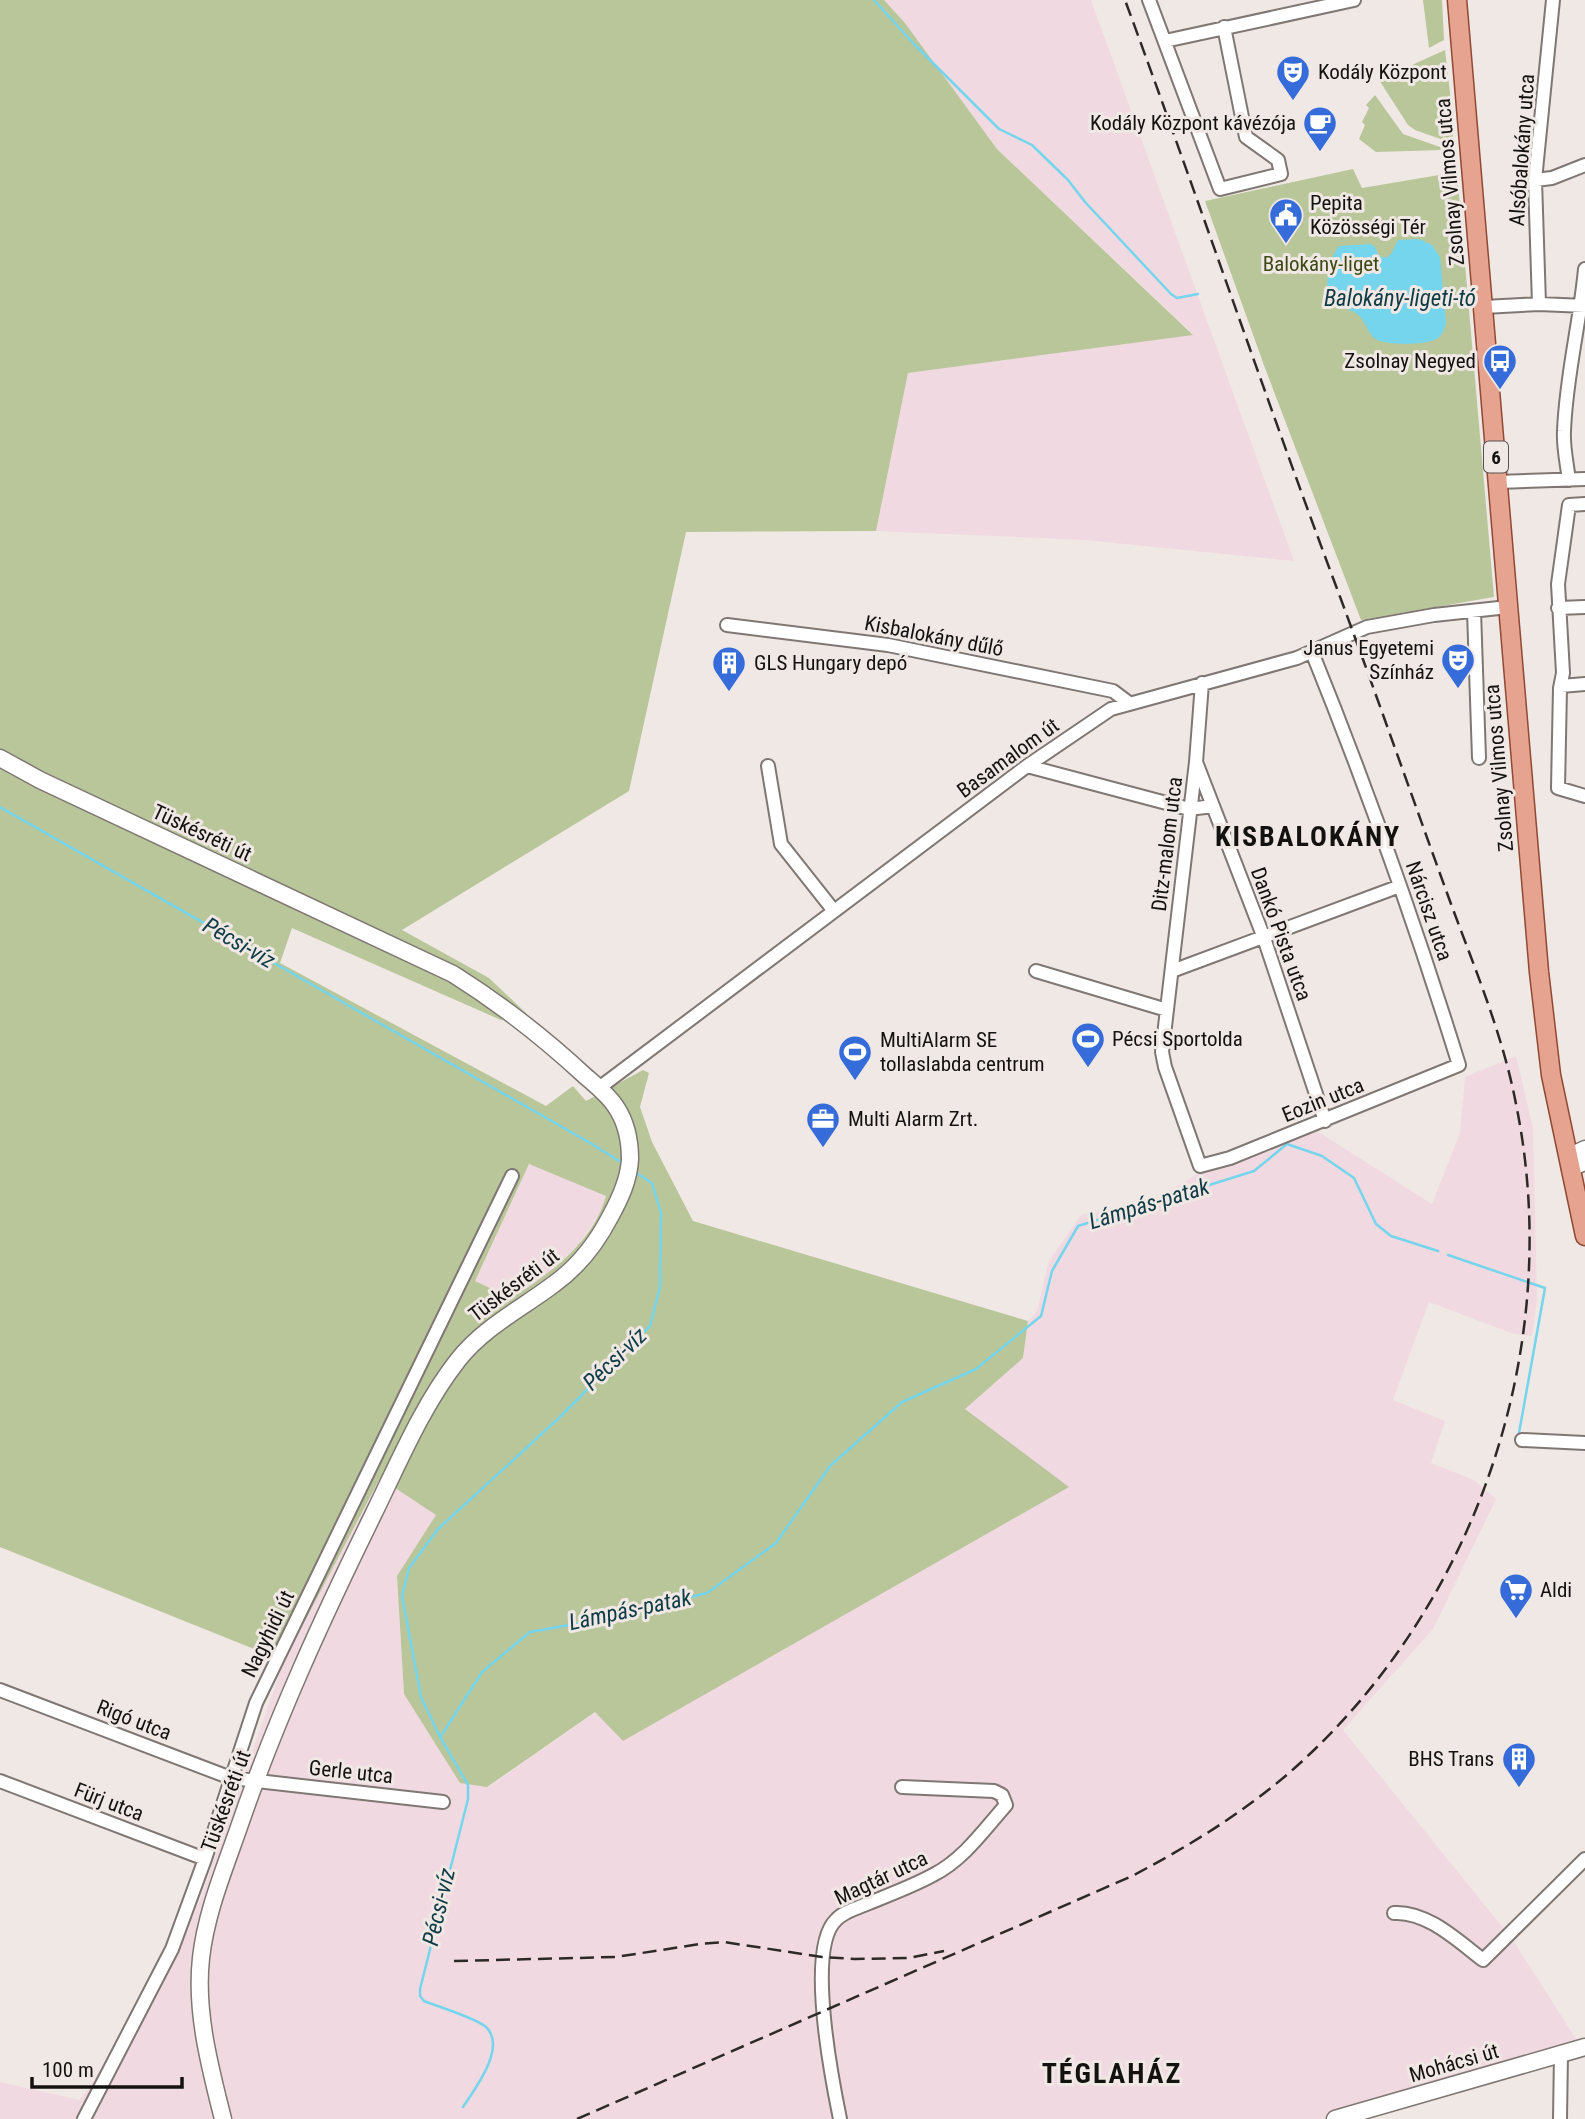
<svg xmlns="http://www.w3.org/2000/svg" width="1585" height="2119" viewBox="0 0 1585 2119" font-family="'Roboto Condensed',sans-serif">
<rect width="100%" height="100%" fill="#f0e8e4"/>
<!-- industrial -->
<path fill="#f1d9e2" d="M884 0H1091L1294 561 1085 540 876 531 908 373 1193 334 997 149 905 23Z
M1516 1056 1533 1128 1537 1299 1532 1336 1514 1334 1429 1302 1393 1400 1445 1421 1431 1463 1474 1480 1496 1499 1433 1629 1343 1730 1513 1940 1583 2050 1354 2119H0V2082L80 2100 165 1979 201 1897 284 1661 380 1478 437 1515 397 1577 404 1693 429 1731 488 1787 596 1712 1068 1487 965 1409 1023 1358 1028 1321 1037 1311 1049 1261 1081 1215 1159 1197 1201 1172 1317 1131 1432 1204 1460 1133 1465 1077Z
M529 1164 607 1196 602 1210 579 1244 542 1279 511 1298 475 1281Z"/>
<!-- green -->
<path fill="#b9c69a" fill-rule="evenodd" d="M0 0H884L905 23 997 149 1193 335 908 373 876 531 686 532 629 791 402 930 489 978 527 1014 501 1020 292 928 280 963 546 1106 573 1086 586 1101 643 1070 649 1073 640 1107 652 1142 693 1221 1028 1321 1023 1358 965 1409 1069 1487 623 1741 595 1712 487 1787 460 1783 404 1694 397 1576 436 1515 380 1478 284 1661 0 1547ZM529 1164 606 1196C593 1242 551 1273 511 1298L475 1281Z
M1423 0H1442L1444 40 1429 48Z
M1445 50 1454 128 1453 136 1449 142 1415 130 1408 125 1379 80Z
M1375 95 1403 134 1440 147 1441 150 1376 152 1359 139 1365 125 1362 122 1369 108 1366 105Z
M1353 169 1362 188 1457 172 1494 597 1361 620 1265 368 1205 201Z"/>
<!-- water -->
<path fill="#75d5ec" d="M1419 239 1432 245 1440 257 1446 323C1444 330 1442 337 1434 340 1423 345 1384 346 1374 338 1366 330 1365 318 1354 312 1345 307 1336 308 1329 301 1325 283 1328 260 1339 246L1371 244 1375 247 1379 256 1386 258 1391 254 1398 240Z"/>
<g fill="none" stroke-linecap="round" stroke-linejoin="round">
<!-- stream -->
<path stroke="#75d5ec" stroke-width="2.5" d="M874 0 914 44 999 129 1032 145 1068 180 1085 202 1171 294 1177 298 1198 294
M0 807 592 1144 624 1164
M1448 1255 1545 1288 1519 1433
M441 1736 482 1672 530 1632 603 1619 707 1593 776 1543 830 1466 902 1402 976 1369 1041 1316 1052 1271 1078 1226 1254 1171 1287 1144 1322 1156 1354 1178 1376 1224 1391 1236 1438 1251
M463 2107C475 2089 507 2047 486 2027 476 2018 439 2007 424 2001L420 1996V1989L468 1799V1785L440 1737 421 1697 402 1596 409 1568 438 1529 560 1417 650 1326 660 1287 661 1213 652 1183 635 1172"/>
<!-- street casing -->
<g stroke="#7e7773" stroke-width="16">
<path id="street" d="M1149 0 1220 189 1281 174 1278 160 1246 137 1224 27
M1165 41 1354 0
M1535 180 1552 178 1585 165
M1539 304 1535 180 1553 0
M1484 307 1539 304 1585 306
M1569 480C1567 464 1563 447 1564 431 1566 376 1580 323 1585 269
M1498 482 1585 479
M1585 504 1569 505 1558 584 1563 673 1560 688 1558 788 1585 796
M1558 608 1585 607
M1474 611 1479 758
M727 625 888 645 1113 691 1129 703
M1202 683 1196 762 1162 1052 1165 1067 1200 1166 1230 1158 1459 1065C1416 926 1367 788 1312 652
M1561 686 1585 684
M1196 762 1264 938 1325 1121
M768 766 781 844 834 911
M1027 766 1189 809 1213 806
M1036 971 1167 1010
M1172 971 1400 886
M599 1088 1027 766 1111 709 1297 658 1367 627 1434 615 1508 607
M1522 1440 1585 1443
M0 1690 231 1778 443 1802
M0 1781 205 1859
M1394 1913C1427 1911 1458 1941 1483 1960L1585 1859
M84 2119 172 1949 205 1859 256 1703 512 1176
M840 2119C832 2080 806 1948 836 1920 844 1911 858 1908 869 1903 891 1894 913 1886 933 1875 963 1860 984 1830 1006 1805L1002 1795 994 1791 902 1787
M1560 2119 1561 2054"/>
</g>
<!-- secondary casing -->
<g stroke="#7e7773" stroke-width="19">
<path id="secondary" d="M0 758 40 780 453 974C499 1003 543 1037 583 1074 594 1084 608 1094 616 1107 626 1122 630 1142 630 1159 629 1180 620 1199 610 1217 596 1244 579 1266 554 1284 521 1309 484 1327 458 1360 422 1406 399 1462 373 1515 323 1617 276 1719 239 1827 224 1870 206 1913 201 1958 195 2012 210 2067 223 2119
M1568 1157 1585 1149
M1570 1168 1585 1162
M1335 2119 1585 2047"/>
</g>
<!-- primary casing -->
<g stroke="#904933" stroke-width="21">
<path id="primary" d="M1457 0 1539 972 1551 1075 1585 1236"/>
</g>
<!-- street -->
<use href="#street" stroke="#fff" stroke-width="12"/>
<!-- secondary -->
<use href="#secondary" stroke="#fff" stroke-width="16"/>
<!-- primary -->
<use href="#primary" stroke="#e5a390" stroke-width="18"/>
<!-- rail -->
<path stroke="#2c2927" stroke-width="2.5" stroke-dasharray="14 7" stroke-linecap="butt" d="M454 1961 616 1957 700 1944 724 1942 822 1957 855 1959 908 1958 944 1951
M577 2119 1132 1876C1191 1845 1248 1810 1298 1765 1479 1601 1565 1343 1516 1104 1502 1031 1472 962 1447 893 1410 791 1374 688 1336 586 1263 391 1197 195 1125 0"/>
</g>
<!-- icons -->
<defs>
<g id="theatre-pin" transform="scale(1.75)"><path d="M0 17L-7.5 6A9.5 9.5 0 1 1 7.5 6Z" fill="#366bda" stroke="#f0e8e4"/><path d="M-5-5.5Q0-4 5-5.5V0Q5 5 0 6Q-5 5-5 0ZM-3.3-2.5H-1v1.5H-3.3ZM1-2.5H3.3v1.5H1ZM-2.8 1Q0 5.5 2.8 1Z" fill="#fff"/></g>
<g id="cafe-pin" transform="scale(1.75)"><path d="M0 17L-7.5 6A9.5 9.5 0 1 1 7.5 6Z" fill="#366bda" stroke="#f0e8e4"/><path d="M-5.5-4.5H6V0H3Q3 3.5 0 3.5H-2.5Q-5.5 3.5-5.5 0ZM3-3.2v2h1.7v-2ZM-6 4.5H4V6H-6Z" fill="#fff"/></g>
<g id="civic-pin" transform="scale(1.75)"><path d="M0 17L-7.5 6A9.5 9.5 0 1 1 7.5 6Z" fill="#366bda" stroke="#f0e8e4"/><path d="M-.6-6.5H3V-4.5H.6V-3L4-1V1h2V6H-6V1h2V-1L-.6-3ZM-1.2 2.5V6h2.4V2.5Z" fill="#fff"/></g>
<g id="bus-pin" transform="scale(1.75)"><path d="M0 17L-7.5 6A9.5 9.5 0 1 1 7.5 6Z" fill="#366bda" stroke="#f0e8e4"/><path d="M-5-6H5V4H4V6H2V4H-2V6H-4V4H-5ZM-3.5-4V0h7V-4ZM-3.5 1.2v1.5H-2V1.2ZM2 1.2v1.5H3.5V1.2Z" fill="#fff"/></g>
<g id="building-pin" transform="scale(1.75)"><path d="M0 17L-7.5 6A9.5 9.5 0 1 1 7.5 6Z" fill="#366bda" stroke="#f0e8e4"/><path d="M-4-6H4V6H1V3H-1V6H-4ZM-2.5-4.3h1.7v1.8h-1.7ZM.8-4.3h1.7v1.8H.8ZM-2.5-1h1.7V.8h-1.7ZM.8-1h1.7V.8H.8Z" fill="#fff"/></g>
<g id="stadium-pin" transform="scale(1.75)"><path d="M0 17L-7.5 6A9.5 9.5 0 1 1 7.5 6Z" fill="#366bda" stroke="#f0e8e4"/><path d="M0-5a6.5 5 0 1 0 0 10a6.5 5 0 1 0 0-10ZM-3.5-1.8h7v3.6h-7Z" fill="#fff"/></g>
<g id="office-pin" transform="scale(1.75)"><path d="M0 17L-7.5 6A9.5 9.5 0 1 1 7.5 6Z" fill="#366bda" stroke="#f0e8e4"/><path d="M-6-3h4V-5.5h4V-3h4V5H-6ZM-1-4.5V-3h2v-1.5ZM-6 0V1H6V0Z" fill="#fff"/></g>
<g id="supermarket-pin" transform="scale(1.75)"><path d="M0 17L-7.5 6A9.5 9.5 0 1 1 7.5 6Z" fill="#366bda" stroke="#f0e8e4"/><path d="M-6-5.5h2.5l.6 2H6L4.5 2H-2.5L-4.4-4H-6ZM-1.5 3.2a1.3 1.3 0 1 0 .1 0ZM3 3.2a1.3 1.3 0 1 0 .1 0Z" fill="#fff"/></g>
</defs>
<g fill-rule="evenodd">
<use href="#theatre-pin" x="1293" y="72"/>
<use href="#cafe-pin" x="1320" y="123"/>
<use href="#civic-pin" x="1286" y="215"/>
<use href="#bus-pin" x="1500" y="361"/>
<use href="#theatre-pin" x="1458" y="660"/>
<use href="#building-pin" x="729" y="663"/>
<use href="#stadium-pin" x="1088" y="1039"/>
<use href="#stadium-pin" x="855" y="1052"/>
<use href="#office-pin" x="823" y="1119"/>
<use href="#supermarket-pin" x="1516" y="1590"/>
<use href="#building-pin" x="1519" y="1759"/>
</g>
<g text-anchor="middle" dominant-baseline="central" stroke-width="6" stroke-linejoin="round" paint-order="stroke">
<!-- shield labels -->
<rect fill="#f0e8e4" stroke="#565250" stroke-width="2" x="1484" y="441.5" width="24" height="31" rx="5"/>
<g font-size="19" font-weight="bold" fill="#141210">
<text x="1496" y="457">6</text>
</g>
<!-- poi labels -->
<g font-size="21" fill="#141210" stroke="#f0e8e4" text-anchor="start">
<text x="1318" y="72">Kodály Központ</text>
<text x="1296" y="123" text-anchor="end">Kodály Központ kávézója</text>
<text x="1310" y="203">Pepita<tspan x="1310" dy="24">Közösségi Tér</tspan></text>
<text x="1476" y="361" text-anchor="end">Zsolnay Negyed</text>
<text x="1434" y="648" text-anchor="end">Janus Egyetemi<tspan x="1434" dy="24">Színház</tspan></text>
<text x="754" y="663">GLS Hungary depó</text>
<text x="1112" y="1039">Pécsi Sportolda</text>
<text x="880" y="1040">MultiAlarm SE<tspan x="880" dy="24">tollaslabda centrum</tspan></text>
<text x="848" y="1119">Multi Alarm Zrt.</text>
<text x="1540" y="1590">Aldi</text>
<text x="1494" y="1759" text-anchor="end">BHS Trans</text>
</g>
<!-- street labels -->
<g font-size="21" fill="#141210" stroke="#f0e8e4">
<text transform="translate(1522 150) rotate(-86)">Alsóbalokány utca</text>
<text transform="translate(1450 182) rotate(-95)">Zsolnay Vilmos utca</text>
<text transform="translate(934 636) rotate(11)">Kisbalokány dűlő</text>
<text transform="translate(1008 758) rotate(-36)">Basamalom út</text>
<text transform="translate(1499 768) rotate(-95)">Zsolnay Vilmos utca</text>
<text transform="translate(202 833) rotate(25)">Tüskésréti út</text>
<text transform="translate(1167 844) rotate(-83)">Ditz-malom utca</text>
<text transform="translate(1429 911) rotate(71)">Nárcisz utca</text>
<text transform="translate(1281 934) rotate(70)">Dankó Pista utca</text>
<text transform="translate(1323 1100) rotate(-22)">Eozin utca</text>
<text transform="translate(514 1285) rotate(-37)">Tüskésréti út</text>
<text transform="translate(268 1634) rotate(-64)">Nagyhidi út</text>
<text transform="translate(134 1720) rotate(21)">Rigó utca</text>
<text transform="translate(351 1772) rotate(6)">Gerle utca</text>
<text transform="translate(226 1801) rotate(-70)">Tüskésréti út</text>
<text transform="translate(109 1802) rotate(21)">Fürj utca</text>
<text transform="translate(881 1878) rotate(-25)">Magtár utca</text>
<text transform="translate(1454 2063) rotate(-16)">Mohácsi út</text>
</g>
<!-- park labels -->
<g font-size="21" fill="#3d4915" stroke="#f0e8e4">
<text x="1321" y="264">Balokány-liget</text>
</g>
<!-- water labels -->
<g font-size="23" font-style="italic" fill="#0e3b45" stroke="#f0e8e4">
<text x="1400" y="298">Balokány-ligeti-tó</text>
<text transform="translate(239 943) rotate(30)">Pécsi-víz</text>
<text transform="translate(1149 1204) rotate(-17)">Lámpás-patak</text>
<text transform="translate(615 1359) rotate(-44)">Pécsi-víz</text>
<text transform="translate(630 1610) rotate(-12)">Lámpás-patak</text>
<text transform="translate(439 1907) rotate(-77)">Pécsi-víz</text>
</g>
<!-- district labels -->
<g font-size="28" font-weight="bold" letter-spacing="2" fill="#141210" stroke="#f0e8e4">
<text x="1308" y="836">KISBALOKÁNY</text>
<text x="1112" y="2073">TÉGLAHÁZ</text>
</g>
</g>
<!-- scale -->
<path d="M32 2077v10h150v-10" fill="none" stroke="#141210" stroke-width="3.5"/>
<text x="42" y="2077" font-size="21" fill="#141210" stroke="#f0e8e4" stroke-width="5" paint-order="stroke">100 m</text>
</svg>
